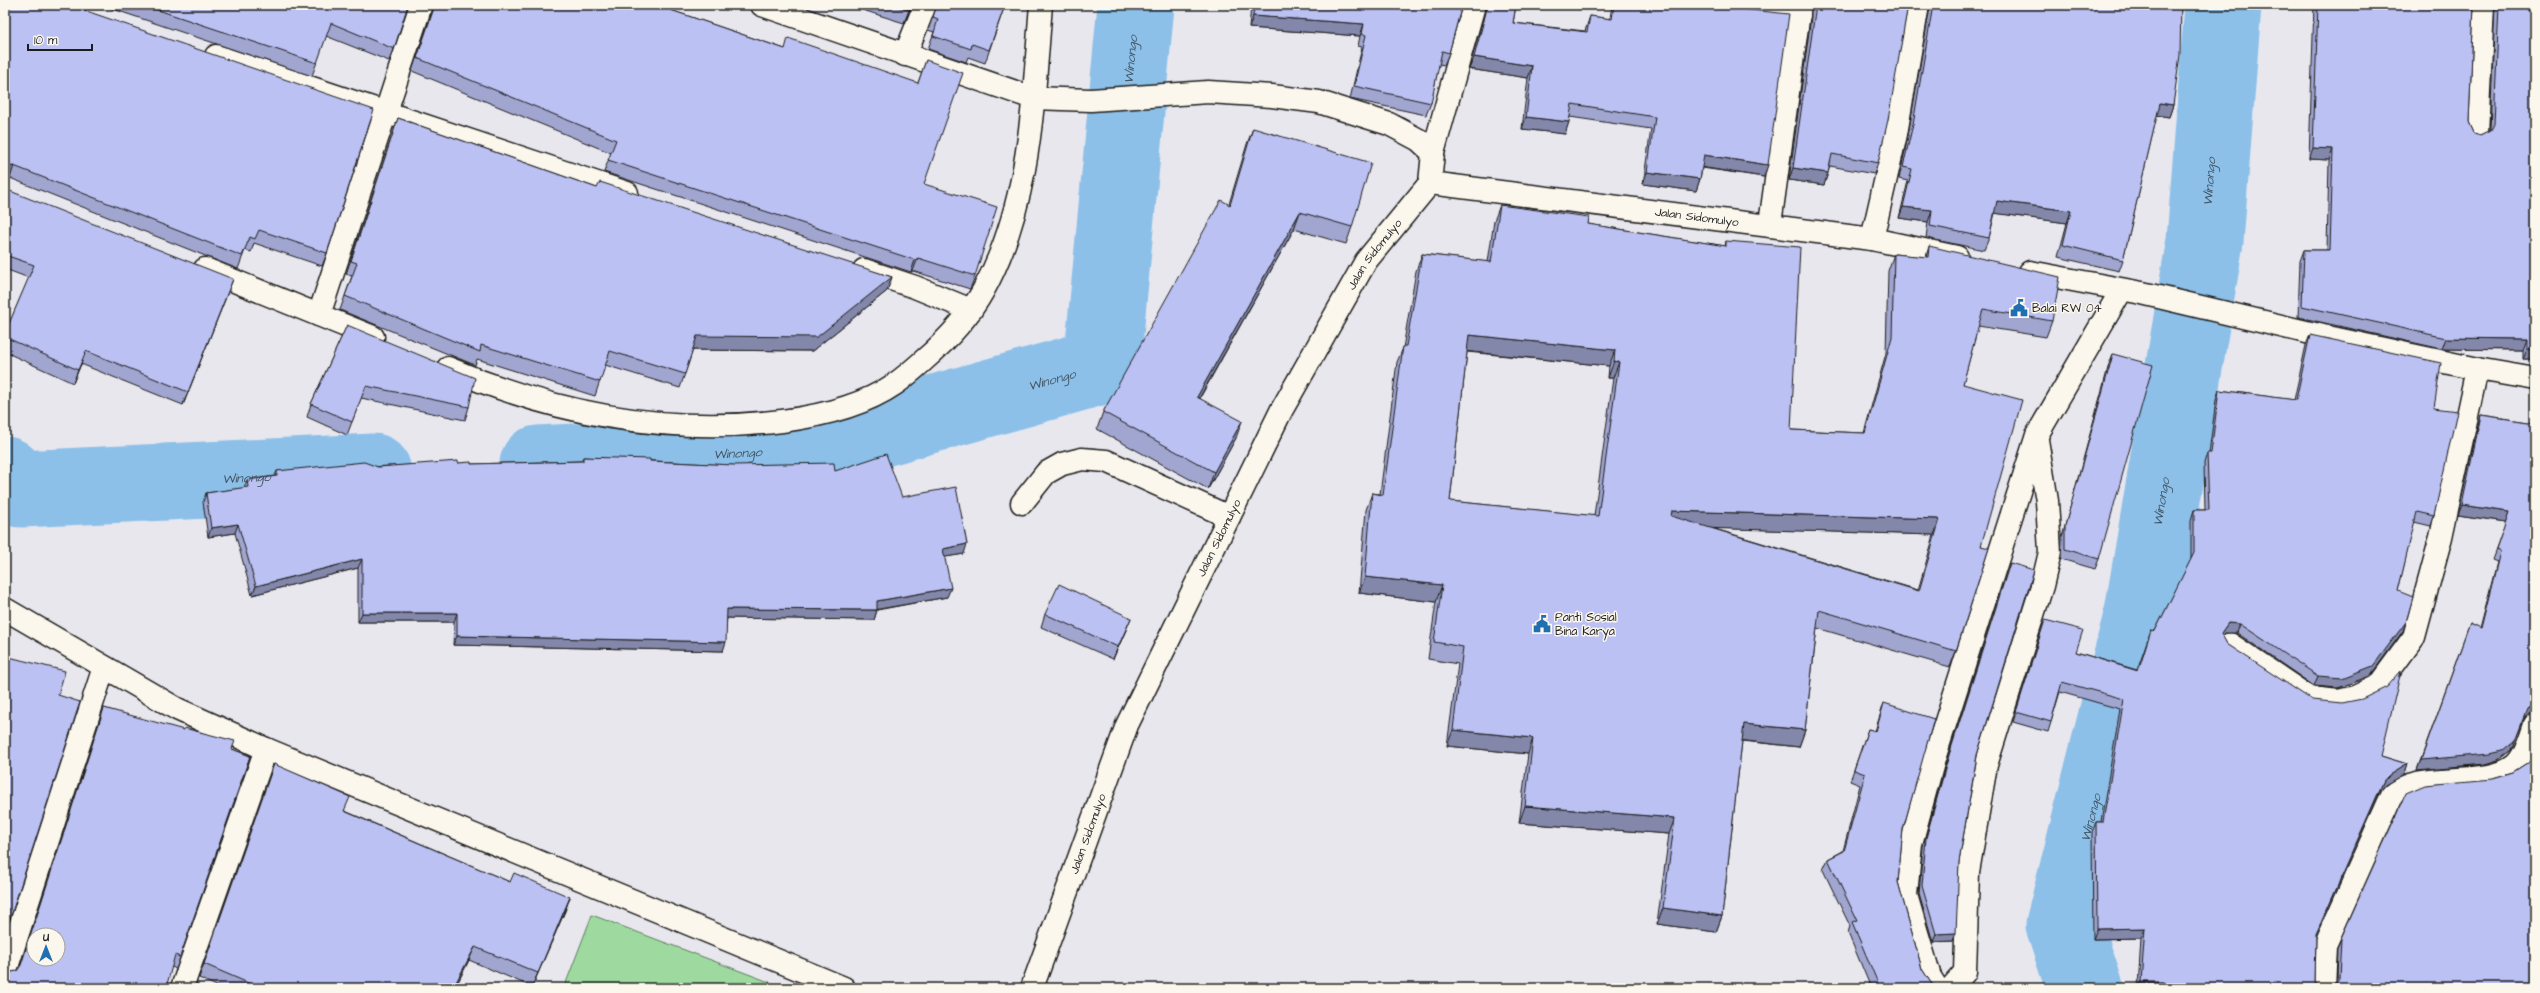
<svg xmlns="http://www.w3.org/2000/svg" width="2540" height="993" viewBox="0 0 2540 993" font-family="'Architects Daughter',sans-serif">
<rect width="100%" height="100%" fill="#e8e7ee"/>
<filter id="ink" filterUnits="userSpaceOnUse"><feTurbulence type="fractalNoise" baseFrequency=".025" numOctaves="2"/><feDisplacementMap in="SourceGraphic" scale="8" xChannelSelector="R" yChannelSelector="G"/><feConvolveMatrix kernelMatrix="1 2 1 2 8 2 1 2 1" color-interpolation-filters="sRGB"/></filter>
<g filter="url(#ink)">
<!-- green -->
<path fill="#9edaa0" stroke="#5d7b5e" d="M592 915 785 988H564Z"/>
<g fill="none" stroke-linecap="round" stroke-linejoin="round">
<!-- river -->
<g stroke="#8cc0e9" stroke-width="77">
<path id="s1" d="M538 464 805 450 1102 366 1136 5"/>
<path id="s2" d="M5 475 21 489 373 472"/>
<path id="s3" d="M2085 988 2064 925 2143 613 2205 241 2223 5"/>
</g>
<!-- minor casing -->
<g stroke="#1c1c1c" stroke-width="25">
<g id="minor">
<path d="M762 5 1033 98 1091 100 1208 92 1272 96 1319 102 1389 124 1419 140 1433 153 1430 183"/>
<path d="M1701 5 1799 15"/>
<path d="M905 55 925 5"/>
<path d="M216 56 627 193"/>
<path d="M2477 134 2483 5"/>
<path d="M1433 153 1474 5"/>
<path id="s4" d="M1430 183 1872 239 1957 257"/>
<path d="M1770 224 1800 5"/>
<path d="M1872 239 1896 134 1918 5"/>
<path d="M205 269 373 337"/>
<path d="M864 270 915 287 971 310"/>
<path d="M2030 272 2142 293 2323 336 2477 369 2535 379"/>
<path d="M319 315 421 5"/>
<path d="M448 368C553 413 667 435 782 421 820 416 863 406 895 384 905 377 914 369 923 361 946 341 968 318 983 291 1031 204 1033 101 1041 5"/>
<path d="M1022 503 1046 473 1062 464 1082 459 1106 461 1229 517"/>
<path d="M5 609 177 709 266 749 844 988"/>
<path d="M2230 644 2310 698 2339 701 2355 697 2378 686 2414 637 2441 537 2477 369"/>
<path d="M5 973 104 667"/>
<path d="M182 988 266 749"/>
<path id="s5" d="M1032 988 1127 725 1281 411 1366 261 1430 183"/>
<path d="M1937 988 1930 977 1906 895 1911 844 1934 759 2037 435 2121 291"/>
<path d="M1951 988 1965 972 1968 872 1986 765 2042 586 2050 552 2047 501 2037 440"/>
<path d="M2323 988 2325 945 2392 795C2418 769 2487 789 2515 765 2526 756 2530 737 2535 724"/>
</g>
</g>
<!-- minor -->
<use href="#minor" stroke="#fbf7ec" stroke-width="22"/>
</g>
<!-- wall -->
<path fill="#a1a6d1" stroke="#1c1c1c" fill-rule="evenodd" d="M5 5 327 253 322 266 254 243 251 252 245 250 238 269 10 178Z
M101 5H408L389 61 326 36 312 76Z
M432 5H656L785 49 918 83 926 60 924 184 975 276 970 289 913 271 911 272 604 172 611 153 412 71 433 9Z
M850 5H913L904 23 850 6Z
M937 5H1005L985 63 968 57 966 62 928 49 934 32 928 30Z
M1251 5H1462L1449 53 1444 65 1439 64 1431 103 1426 115 1350 99 1362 47 1358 46 1360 36 1249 28Z
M1487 5H1516L1513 23 1585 31 1590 16 1610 19 1612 5H1703L1764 177 1702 168 1700 179 1696 191 1643 184 1651 129 1570 117 1565 134 1522 129 1528 78 1469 69Z
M1811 5H1908L1878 163 1874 174 1830 166 1824 185 1789 180 1811 17Z
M1930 5H2181L2173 105 2169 117 2157 115 2123 260 2119 271 2058 257 2067 223 1995 213 1989 238 1984 250 1926 238 1928 222 1899 218 1908 181 1899 179 1908 136 1930 7Z
M2314 5H2474L2469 122 2474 133 2481 135 2490 131 2495 5H2535V359H2523V350L2442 349 2298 317 2300 261 2304 250H2327L2329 160 2309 159Z
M398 118 597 188 892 277 887 291 812 351 693 350 680 388 605 365 595 396 477 359 475 365 340 310 352 276 346 274Z
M1253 128 1352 227 1346 244 1294 229 1200 398 1236 438 1208 489 1097 429 1103 412 1229 204 1247 144Z
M5 189 228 292 183 405 81 364 73 383 5 352V333L29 278 5 269Z
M1500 205 1588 224 1725 246 1726 241 1791 430 1864 433 1886 353 1888 271 1894 254 1926 257 1929 246 2052 321 2046 337 1978 326 1963 384 1981 546 1956 651 1950 667 1817 628 1805 730 1799 747 1742 741 1722 916 1716 932 1657 924 1669 834 1519 823 1528 754 1447 746 1458 664 1428 659 1436 602 1359 593 1366 510 1372 493 1380 494 1397 362 1403 348 1416 271 1422 254 1488 262 1494 221ZM1467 352 1609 366 1608 378H1613L1594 516 1450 501ZM1712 528 1934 535 1918 590Z
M347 325 469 407 465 420 361 398 347 435 307 417 311 404Z
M2310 335 2434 408V516L2431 526 2414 522 2398 591 2403 631 2370 676 2338 688 2314 686 2237 633H2224L2222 636 2227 644 2381 756 2407 764 2404 774 2385 785 2381 790 2316 936 2315 983 2322 988H2138L2141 938 2093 939 2092 832 2096 822H2101L2120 709 2060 692 2048 732 2013 722 2045 620 2076 652 2137 670 2151 630 2155 631 2191 560V520L2194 510H2205L2204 463 2207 453H2209L2216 400 2219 390 2294 400 2306 345Z
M2113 354 2099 559 2095 569 2061 559 2062 537 2109 364Z
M2481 415 2535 423V713L2532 712 2523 719 2511 750 2498 760 2485 764 2417 770 2470 623 2480 628 2497 562 2492 560 2506 522 2458 515 2478 425Z
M583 457 835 471 902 497 964 554 945 557 947 597 877 610 874 620 727 618 723 651 453 645 454 622H358V568L252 595 235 533 208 537 203 502 206 493 244 488 247 480 275 476 277 471 458 463 471 464 581 461Z
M2010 563 1959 862 1953 941 1933 942 1919 894 1923 846 1946 763Z
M1045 614 1126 630 1113 659 1041 627Z
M1884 703 1903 829 1898 882 1922 969 1931 983 1937 988H1871L1848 933 1850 926 1823 870 1828 859 1843 851 1860 785 1850 781 1868 729 1875 731Z
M104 708 232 749 250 756 176 969 172 967 6 973 17 971 20 966Z
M274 764 345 811 510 882 570 897 565 911 532 987 469 960 455 988H221L199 978Z
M2527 764 2336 984 2337 948 2341 938 2493 779 2513 773Z"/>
<!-- shaded-wall -->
<path fill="#8387aa" stroke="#1c1c1c" d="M911 5H913L904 23 909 10Z
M1253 16 1364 24 1360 36 1249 28Z
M1474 57 1532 66 1528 78 1469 69Z
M2160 103 2173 105 2169 117 2156 115Z
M1526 117 1569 122 1565 134 1522 129Z
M2313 148 2333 149 2329 160 2309 159Z
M1704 155 1768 165 1764 177 1700 167Z
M14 166 10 178 5 179V167Z
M1793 168 1828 173 1824 185 1789 180Z
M1647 172 1700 179 1696 191 1643 184Z
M1997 201 2071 211 2067 223 1993 213Z
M1903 207 1932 210 1928 222 1899 218Z
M1300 212 1294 229 1191 413 1197 397Z
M918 258 913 271 911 272 915 260Z
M892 277 887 291 812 351 692 350 697 336Z
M233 279 228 292 183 405 188 392Z
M1469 335 1615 350 1609 366 1463 351Z
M2446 338 2527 339 2523 350 2442 349Z
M2527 348H2535V359H2523Z
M86 351 81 364 73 383 78 370Z
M1614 361 1619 362 1613 378H1608Z
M1242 421 1236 438 1208 489 1214 472Z
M2462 505 2509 512 2506 522 2458 515Z
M1672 511 1940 519 1934 535 1666 527Z
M238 524 235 533 208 537 211 528Z
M967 544 964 554 940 558 943 549Z
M362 559 358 568 252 595 256 586Z
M1365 577 1442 585 1436 602 1359 593Z
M951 588 947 597 874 610 877 601Z
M727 609 877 610 874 620 723 618Z
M362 613H457L454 622H358Z
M1131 618 1126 630 1113 659 1118 647Z
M2406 622 2403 631 2370 676 2338 688 2314 686 2318 676Z
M2228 623 2240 624 2237 633H2224L2218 643 2221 633Z
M457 636 726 642 723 651 453 645Z
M2535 703V705L2532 712 2523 719 2511 750 2498 760 2485 764 2417 770 2421 760 2527 709Z
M1744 724 1805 730 1799 747 1738 740Z
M1453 730 1533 738 1528 754 1447 746Z
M2407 764 2404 774 2385 785 2381 790 2313 944 2316 934 2384 780 2389 775Z
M1525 806 1675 818 1669 834 1519 823Z
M570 897 565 911 532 987 538 973Z
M1663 908 1722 916 1716 932 1657 924Z
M2145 928 2141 938 2093 939 2097 929Z
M1956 933 1953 941 1933 942 1936 934Z
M475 947 469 960 455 988H453Z
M2141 982H2164L2162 988H2139Z"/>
<!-- building -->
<path fill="#bbc1f3" stroke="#1c1c1c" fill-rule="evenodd" d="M5 5H69L374 110 327 253 259 230 255 239 250 237 242 256 14 166 5 167Z
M143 5H408L394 49 331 23 317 63Z
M435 5H656L785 49 788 38 918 83 926 60 963 73 924 184 997 207 975 276 918 258 915 260 608 160 616 140 417 58Z
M893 5H911L909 10Z
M937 5H1005L989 50 972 44 971 49 933 36 938 19 933 17Z
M1254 5H1462L1449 53 1442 51 1431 103 1354 86 1366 35 1362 34 1364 24 1253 16Z
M1488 5H1516L1513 23 1587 32 1590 16 1612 19 1614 5H1703L1789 14 1768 165 1704 155 1700 179 1647 172 1655 117 1572 104 1569 122 1526 117 1532 66 1474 57Z
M1816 5H1908L1888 120 1878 163 1832 154 1828 173 1793 168Z
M1933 5H2181L2180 55 2173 105 2160 103 2123 260 2063 245 2071 211 1997 201 1989 238 1930 226 1932 210 1903 207 1912 169 1903 167 1913 124Z
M2318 5H2474L2469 122 2474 133 2481 135 2491 130 2494 124 2499 5H2535V348H2527V339L2446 338 2302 306 2304 250H2330L2333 149 2313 148Z
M398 118 597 188 600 182 892 277 817 337 697 336 685 374 610 351 600 382 481 345 480 352 345 296 357 263 351 261Z
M1253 128 1371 163 1352 227 1300 212 1197 397 1242 421 1214 472 1103 412 1221 200 1230 205Z
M5 189 233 279 188 392 86 351 78 370 5 337V333L34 265 5 255Z
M1500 205 1589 217 1588 224 1726 246V241L1800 247 1791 430 1865 433 1892 337 1894 254 1928 257 1929 246 2060 277 2052 321 1983 309 1963 384 2022 400 1981 546 1989 548 1956 651 1819 610 1805 730 1744 724 1722 916 1663 908 1675 818 1525 806 1533 738 1453 730 1463 647 1434 642 1442 585 1365 577 1372 493 1383 495 1403 346H1406L1422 254 1491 262ZM1469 335 1615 350 1614 361 1619 362 1598 516 1450 501ZM1672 511 1940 519 1919 591 1671 516Z
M347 325 475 378 469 407 366 386 352 422 311 404Z
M2310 335 2441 363 2434 408 2457 411 2434 516 2417 512 2398 591 2413 597 2406 622 2373 666 2342 678 2318 676 2240 624 2228 623 2221 633 2227 644 2312 700 2342 703 2362 699 2387 687 2401 671 2381 756 2407 764 2389 775 2384 780 2316 934 2315 983 2322 988H2164V982H2141L2145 928 2097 929 2096 822H2103L2124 699 2062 682 2051 722 2016 712 2045 620 2083 630 2076 652 2138 671 2151 630 2155 631 2194 553V510H2209L2207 453H2211L2219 390 2296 400Z
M2113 354 2153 365 2099 559 2065 549V526Z
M2481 415 2535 423V703L2527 709 2515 740 2502 751 2489 754 2421 760 2470 623 2481 628 2500 552 2496 550 2509 512 2462 505Z
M886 454 902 497 956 487 967 544 943 549 951 588 877 601V610L727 609 726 642 457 636V613H362V559L256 586 238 524 211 528 206 493 248 487 247 480 277 476V471L364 462 378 467 458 461V463L471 462V464L583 461V457L650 459V461L734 465 834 463 835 471Z
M2010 563 2034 570 1977 755 1959 862 1956 933 1936 934 1922 886 1926 838 1949 755Z
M1059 584 1131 618 1118 647 1045 614Z
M5 656 65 671 58 695 80 702 5 934Z
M1884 703 1934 719 1903 829 1898 882 1922 969 1931 983 1937 988H1880L1852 922 1857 920 1828 859 1844 851 1865 774 1854 770 1868 729 1876 731Z
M104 708 184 730V728L235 741 232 749 250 756 180 957 175 955 166 988H5V973H6L17 971 21 965ZM34 935H58V959H34Z
M2535 755V988H2333L2339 979 2341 938 2406 793 2425 785 2493 779 2513 773 2527 764Z
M274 764 350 797 344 811 510 882 514 873 570 897 538 973 475 947 453 988H260L204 964Z"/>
</g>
<!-- icons -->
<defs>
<g id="civic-bare" transform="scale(1.38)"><path d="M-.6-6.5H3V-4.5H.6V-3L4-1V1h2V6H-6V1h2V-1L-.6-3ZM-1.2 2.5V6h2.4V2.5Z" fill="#1f6fb2" stroke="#fbf7ec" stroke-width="2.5" paint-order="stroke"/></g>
</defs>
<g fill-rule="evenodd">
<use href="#civic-bare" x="2019" y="308"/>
<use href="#civic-bare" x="1542" y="624"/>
</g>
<g text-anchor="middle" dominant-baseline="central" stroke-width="3" stroke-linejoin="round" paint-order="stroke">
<!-- street labels -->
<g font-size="12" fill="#1c1c1c" stroke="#fbf7ec">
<text stroke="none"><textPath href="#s4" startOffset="269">Jalan Sidomulyo</textPath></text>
<text stroke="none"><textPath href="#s5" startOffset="812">Jalan Sidomulyo</textPath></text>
<text stroke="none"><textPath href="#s5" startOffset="488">Jalan Sidomulyo</textPath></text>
<text stroke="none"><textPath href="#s5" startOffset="164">Jalan Sidomulyo</textPath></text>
</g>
<!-- poi labels -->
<g font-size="12" fill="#1c1c1c" stroke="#fbf7ec" text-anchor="start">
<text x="2032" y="308">Balai RW 04</text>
<text x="1555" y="617">Panti Sosial<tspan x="1555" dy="14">Bina Karya</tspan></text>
</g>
<!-- water labels -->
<g font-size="13" font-style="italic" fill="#435564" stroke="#fbf7ec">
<text stroke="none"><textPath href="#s1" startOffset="884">Winongo</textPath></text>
<text stroke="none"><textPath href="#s3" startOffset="825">Winongo</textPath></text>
<text stroke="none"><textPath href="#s1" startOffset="524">Winongo</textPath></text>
<text stroke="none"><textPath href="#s1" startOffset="200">Winongo</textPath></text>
<text stroke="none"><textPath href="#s2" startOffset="247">Winongo</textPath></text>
<text stroke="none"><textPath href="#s3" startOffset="501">Winongo</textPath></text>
<text stroke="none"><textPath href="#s3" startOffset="177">Winongo</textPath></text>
</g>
</g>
<!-- margin -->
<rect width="2540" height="993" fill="none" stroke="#fbf7ec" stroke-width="20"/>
<rect x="10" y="10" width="2520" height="973" fill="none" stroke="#1c1c1c" stroke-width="1.5" filter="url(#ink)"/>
<!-- north arrow -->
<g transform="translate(46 947)"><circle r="19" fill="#fbf7ec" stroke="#a29f99"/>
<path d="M0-3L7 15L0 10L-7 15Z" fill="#1f6fb2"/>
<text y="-6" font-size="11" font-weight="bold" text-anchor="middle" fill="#1c1c1c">U</text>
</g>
<!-- scale -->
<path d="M28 44v6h64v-6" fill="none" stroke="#1c1c1c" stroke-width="2"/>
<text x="34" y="44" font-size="12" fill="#1c1c1c" stroke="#fbf7ec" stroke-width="3" paint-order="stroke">10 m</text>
</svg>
